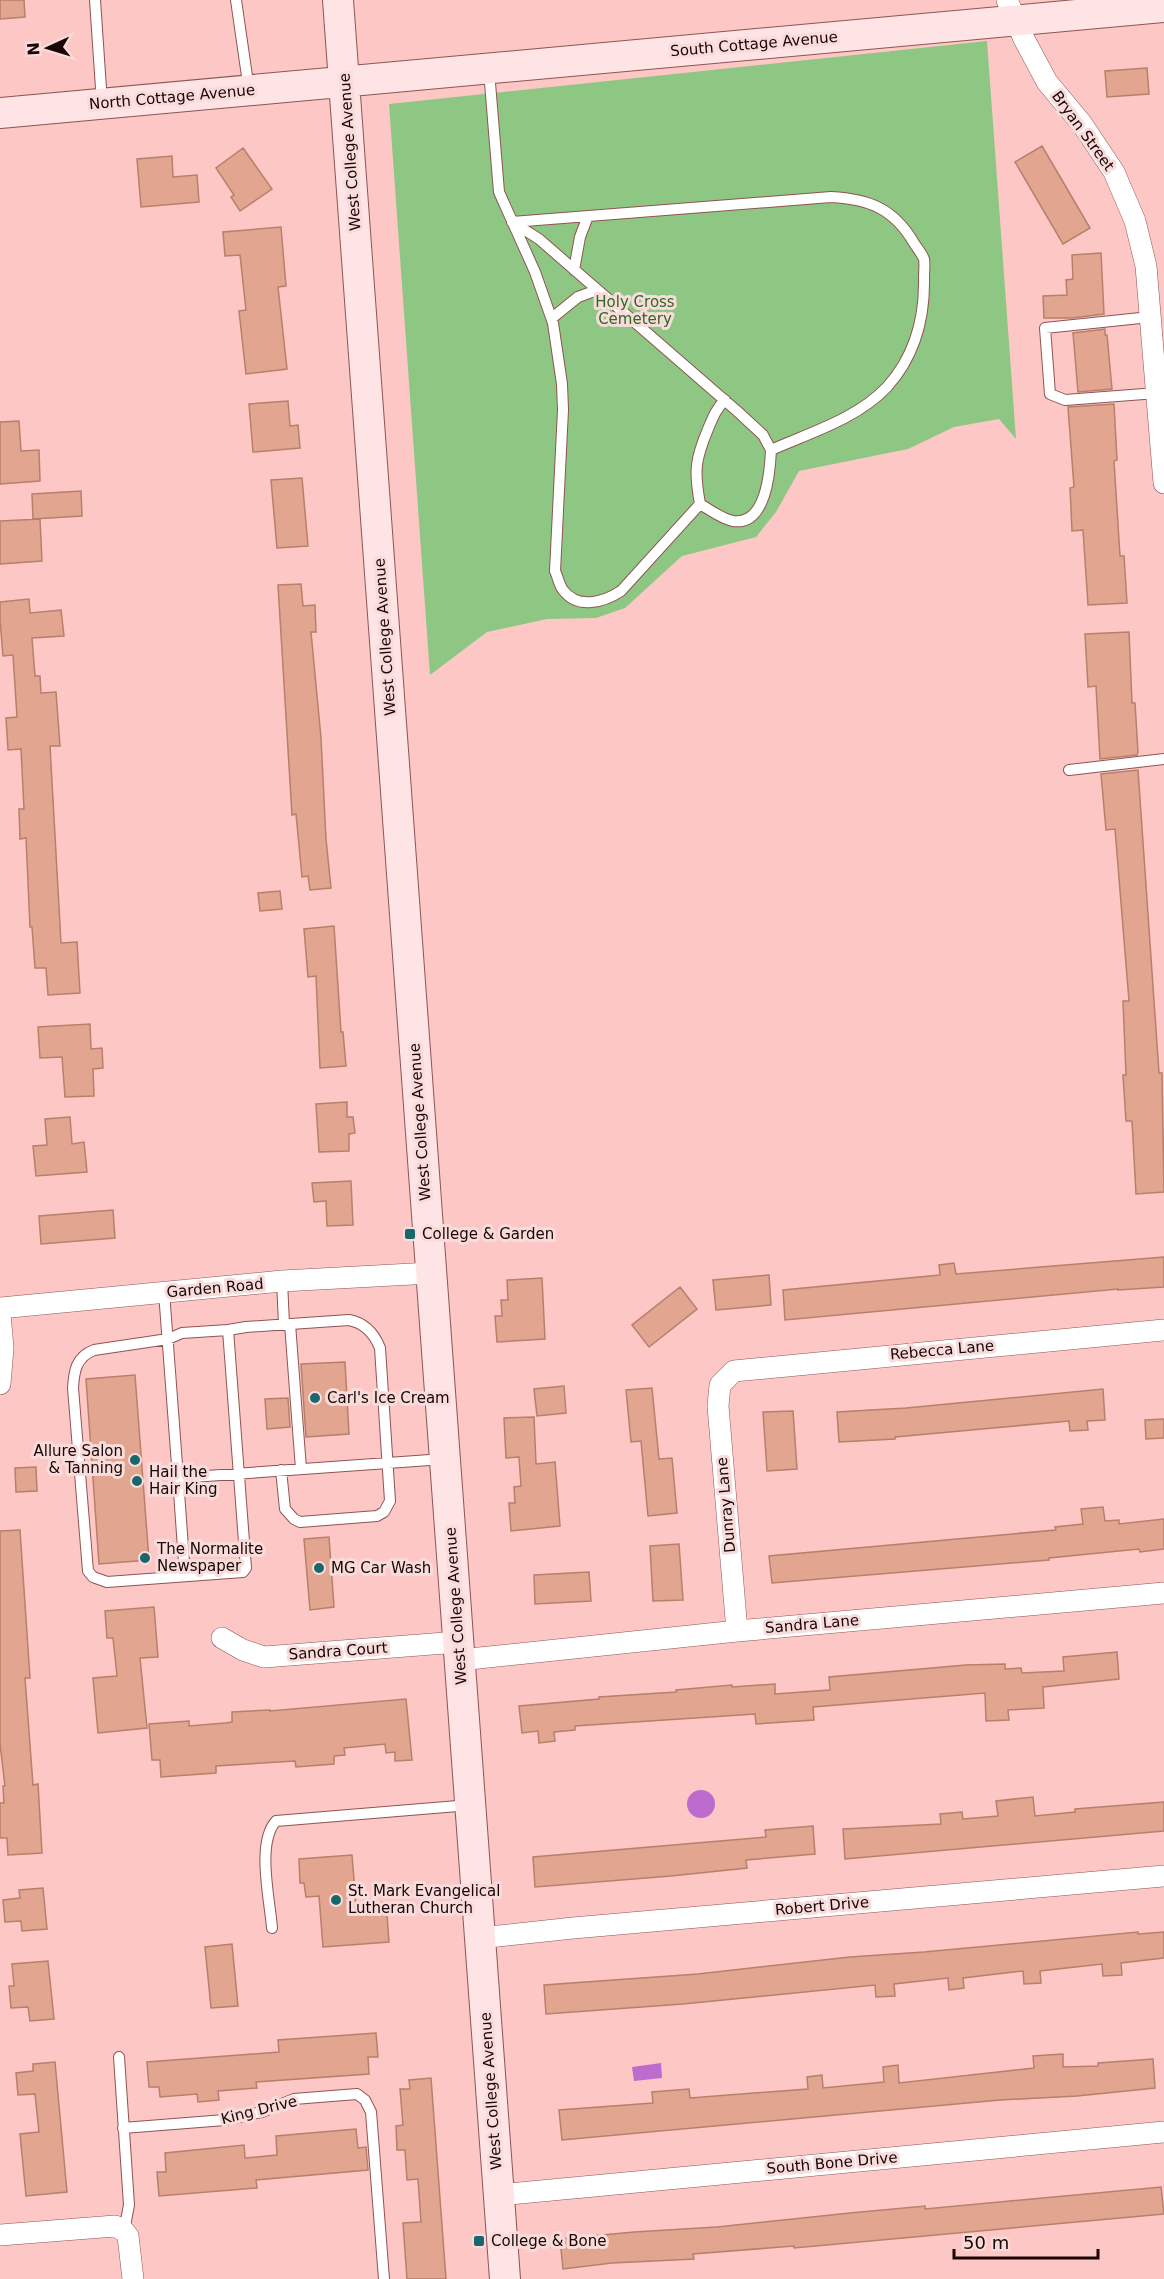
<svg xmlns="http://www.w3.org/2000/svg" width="1164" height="2279" viewBox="0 0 1164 2279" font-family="'DejaVu Sans',sans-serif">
<rect width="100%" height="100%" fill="#fdc7c5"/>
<!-- green -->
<path fill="#8ec784" d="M987 41 1016 439 999 419 954 427 908 449 799 471 776 512 756 537 682 556 625 608 596 618 547 619 487 632 430 675 389 104Z"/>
<!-- water -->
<path fill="#bd6ccd" d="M687 1804a14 14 0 1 1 28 0a14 14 0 1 1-28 0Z
M661 2063 662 2078 634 2081 632 2067Z"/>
<!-- building -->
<path fill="#e2a690" stroke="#b87f6a" stroke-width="1.5" d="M0 0H24L25 17 0 19Z
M1147 68 1149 94 1107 97 1105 71Z
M1042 146 1090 228 1063 244 1015 162Z
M243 148 272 189 240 211 231 197 234 195 216 168Z
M172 156 173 177 197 175 199 202 141 207 137 159Z
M281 227 286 286 278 287 287 369 246 374 239 311 246 310 240 255 225 256 223 232Z
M1101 253 1104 314 1072 318H1044L1043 296 1067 295 1066 280 1073 279 1072 255Z
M1105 329V335H1107L1112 389 1078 392 1073 333Z
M288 401 290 426 298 425 300 448 253 452 249 404Z
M1114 404 1117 460 1114 461 1120 556H1124L1127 603 1088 605 1083 530 1072 531 1070 488 1074 487 1068 407Z
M19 421 21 451 39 450 40 481 0 484V422Z
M302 478 308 546 277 548 271 480Z
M81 491 82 516 33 519 32 494Z
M40 519 42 561 0 564V521Z
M301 584 303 606 315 605 316 632H311L321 738 326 839 331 888 310 890 308 876 302 877 296 814 292 815 278 585Z
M29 599 30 613 61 610 64 636 32 638 35 676H40L41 693 56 692 60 746H50L61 943 77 942 80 993 48 995 46 968H35L32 927H30L26 838 20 839 19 809H24L21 749 8 750 6 718 17 717 13 655 3 656 0 620V602Z
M1129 632 1132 703H1135L1138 752 1137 755 1100 759 1096 686 1088 687 1085 634Z
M1138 770 1159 1073H1162L1164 1192 1136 1194 1132 1121H1126L1123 1075H1126L1123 1001H1129L1115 829 1106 830 1101 774Z
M280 891 282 909 260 911 258 893Z
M334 926 341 1032H343L346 1066 320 1068 316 976 308 977 304 929Z
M90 1024 91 1049 102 1048 103 1068 93 1069 94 1096 65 1097 62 1057 40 1058 38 1027Z
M347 1102V1117H353L355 1133 349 1134V1151L319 1152 316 1104Z
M70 1117 72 1144 84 1142 87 1172 36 1176 33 1146 47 1145 45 1119Z
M351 1181 353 1225 327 1226 326 1201 314 1202 312 1183Z
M113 1210 115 1238 41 1244 39 1216Z
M1164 1257V1287L1118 1290V1289L785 1320 783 1290 940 1275 939 1265 954 1263 956 1274Z
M769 1275 771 1305 716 1310 713 1280Z
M542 1278 545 1339 497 1342 495 1316H502L501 1300H508L507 1280Z
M680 1287 697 1309 649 1347 632 1325Z
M345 1362 349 1434 306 1437 301 1364Z
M135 1375 149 1560 99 1564 86 1379Z
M564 1386 566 1413 537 1416 534 1389Z
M652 1388 659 1459 672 1458 677 1513 648 1516 641 1441 631 1442 626 1390Z
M1103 1389 1105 1420 1087 1421 1088 1430 1070 1431 1069 1421 895 1437V1439L839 1442 837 1412 906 1408Z
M288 1398 290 1427 267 1429 265 1399Z
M793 1411 797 1469 767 1471 763 1412Z
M534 1417 536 1464 555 1462 560 1526 511 1531 509 1503H515L514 1487 521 1486 519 1457 506 1458 504 1418Z
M1164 1419V1438L1146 1439 1145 1420Z
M36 1467 37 1491 16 1492 15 1468Z
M1103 1507 1105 1521 1119 1520V1524L1164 1519V1549L1140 1552 1139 1549 1049 1558V1560L772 1583 769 1556 1056 1530 1055 1527 1083 1524 1081 1509Z
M20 1530 30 1678H25L33 1785 38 1784 42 1853 8 1855 7 1838H0V1803H4L3 1786H5L0 1744V1531Z
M329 1537 334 1607 310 1610 304 1539Z
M679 1544 683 1600 653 1601 650 1546Z
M589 1572 591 1601 535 1604 534 1575Z
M154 1607 158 1657 140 1658 147 1728 98 1733 93 1678 117 1676 113 1638H107L105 1611Z
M1117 1652 1119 1679 1043 1687 1044 1708 1008 1710 1009 1720 986 1721 985 1693 813 1707 814 1720 756 1724 755 1714 575 1726V1730L554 1732 555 1741 539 1743 538 1731 522 1733 519 1706 599 1699V1697L676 1692V1690L732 1685V1687L775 1684V1694L830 1690 829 1677 966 1665 1005 1664V1669L1021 1668 1022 1673 1064 1671 1063 1657Z
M406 1699 412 1760 395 1761V1752L386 1753 385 1744 344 1748 345 1755 334 1756V1764L296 1767 295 1761 216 1766V1773L161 1777 160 1760H152L149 1724 189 1721V1726L225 1723 232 1722V1712L270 1710V1711Z
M1033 1797 1035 1816 1075 1812V1809L1164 1802V1831L845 1859 843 1829 941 1824 940 1814 962 1812 963 1819 998 1816 996 1801Z
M813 1826 815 1854 746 1860 747 1868 671 1876 535 1887 533 1857 766 1837 765 1830Z
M352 1855 356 1905 386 1902 389 1942 323 1947 319 1896 306 1897 304 1883H300L299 1859Z
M43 1888 47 1929 22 1931 21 1921 5 1922 3 1900 20 1898 19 1890Z
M1138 1932V1934L1164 1932V1958L1121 1963 1122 1975 1103 1976 1102 1964 1040 1971 1041 1983 1024 1984 1023 1971 963 1978 964 1988 949 1990 948 1978 894 1984 895 1996 876 1997 875 1985 683 2004 546 2014 544 1985 698 1974 850 1957 924 1952Z
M232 1944 238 2006 211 2008 205 1947Z
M48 1961 54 2019 30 2021 28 2007 11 2008 9 1986H14L12 1964Z
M376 2033 378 2057H368L369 2074 256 2082 257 2088 218 2091 219 2100 198 2102 197 2094 160 2097 159 2087H149L147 2062 279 2052 278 2040Z
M1063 2054V2067L1098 2066V2063L1153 2059 1155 2088 1077 2096 1000 2100 562 2140 559 2110 653 2103 652 2092 689 2089 690 2098 808 2089 807 2077 822 2075 823 2088 884 2082 883 2067 898 2065 899 2083 1034 2068 1033 2056Z
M55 2062 67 2192 26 2196 20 2134 39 2132 35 2094 18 2095 16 2073 33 2071V2064Z
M431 2078 446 2279H407L403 2223 421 2222 418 2179 407 2180 405 2150H397L396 2126 403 2125 400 2089H410L409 2080Z
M356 2129 358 2148 366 2147 368 2170 256 2180 257 2188 159 2196 157 2172H166L165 2153 244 2145 245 2158 277 2155 276 2136Z
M1161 2187 1164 2214 794 2248V2246L693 2254 694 2259 612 2263 563 2269 560 2239 634 2232 717 2227 850 2213 925 2206V2209Z"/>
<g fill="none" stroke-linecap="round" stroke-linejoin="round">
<!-- lane casing -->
<g stroke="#8e5453" stroke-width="12">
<path id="lane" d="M95 0 102 103
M236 0 249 90
M489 71 499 192 535 272 553 323 562 384 563 410 555 571C558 577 559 585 563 590 578 610 604 602 621 591L700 504C710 510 722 519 733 521 766 526 770 472 771 450 809 433 857 419 887 387 914 357 925 318 924 277 924 272 925 264 924 259 922 254 917 248 914 243 894 209 870 199 831 197L512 222
M512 222 539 239 737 411 763 435 771 450
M574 270 580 237 588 216
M1150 317 1045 328 1050 394 1065 400 1157 393
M552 318 578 297 597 290
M700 504C694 471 695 460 708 429 713 417 716 409 725 400
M1069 770 1164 759
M282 1281 284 1324
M164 1292 178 1478 444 1459
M290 1324 301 1469
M228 1330 246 1568 243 1572 107 1582 93 1577 88 1571 73 1388C74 1371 76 1357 94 1350L168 1339 182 1333Z
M228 1330 246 1327 349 1320C365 1323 374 1333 380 1348L390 1501 384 1512 377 1516 300 1522 294 1519 285 1509 281 1470
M178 1478 185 1576
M272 1928C270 1900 256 1843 276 1821L470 1805
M119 2057 129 2205 124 2231
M123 2128 225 2120 262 2112 294 2099 357 2094 365 2100 371 2112 384 2279"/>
</g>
<!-- street casing -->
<g stroke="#8e5453" stroke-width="22">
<path id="street" d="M1007 0 1024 39 1047 82 1082 124 1114 172 1135 221 1146 266 1164 483
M0 1308 282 1281 431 1273
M0 1314 3 1348 0 1384
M737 1631 718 1406 720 1385 734 1371 1164 1330
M222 1638 243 1650 264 1657 458 1642
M460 1660 737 1631 1164 1593
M480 1938 573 1928 1164 1876
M499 2195 1164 2132
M0 2235 115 2226 124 2231 128 2236 133 2279"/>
</g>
<!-- secondary casing -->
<g stroke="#8e5453" stroke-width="32">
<path id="secondary" d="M338 0 505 2279
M0 113 1164 7"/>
</g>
<!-- lane -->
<use href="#lane" stroke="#fff" stroke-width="10"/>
<!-- street -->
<use href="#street" stroke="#fff" stroke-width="21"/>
<!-- secondary -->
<use href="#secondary" stroke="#fee4e4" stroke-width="30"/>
</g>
<!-- markers -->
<g fill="#19676b" stroke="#f8dcdb" stroke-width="2">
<rect x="404" y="1228" width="12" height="12" rx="3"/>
<circle cx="315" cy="1398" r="6"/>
<circle cx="135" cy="1460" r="6"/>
<circle cx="137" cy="1481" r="6"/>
<circle cx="145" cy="1558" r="6"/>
<circle cx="319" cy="1568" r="6"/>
<circle cx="336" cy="1900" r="6"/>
<rect x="473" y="2235" width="12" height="12" rx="3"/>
</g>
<g text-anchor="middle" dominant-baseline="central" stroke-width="6" stroke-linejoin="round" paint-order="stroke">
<!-- street labels -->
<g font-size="15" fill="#190505" stroke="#f8dcdb">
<text transform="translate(754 44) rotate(-5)">South Cottage Avenue</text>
<text transform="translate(172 97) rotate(-5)">North Cottage Avenue</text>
<text transform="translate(1083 131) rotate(54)">Bryan Street</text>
<text transform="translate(350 152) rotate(-94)">West College Avenue</text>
<text transform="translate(385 637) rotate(-94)">West College Avenue</text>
<text transform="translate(420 1122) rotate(-94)">West College Avenue</text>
<text transform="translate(215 1288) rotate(-5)">Garden Road</text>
<text transform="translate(942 1350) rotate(-5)">Rebecca Lane</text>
<text transform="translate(726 1505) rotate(-95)">Dunray Lane</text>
<text transform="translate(456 1606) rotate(-94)">West College Avenue</text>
<text transform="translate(812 1624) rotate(-5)">Sandra Lane</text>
<text transform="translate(338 1651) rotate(-4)">Sandra Court</text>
<text transform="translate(822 1906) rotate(-5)">Robert Drive</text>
<text transform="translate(491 2091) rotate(-94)">West College Avenue</text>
<text transform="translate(259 2110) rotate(-14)">King Drive</text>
<text transform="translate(832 2163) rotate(-5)">South Bone Drive</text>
</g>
<!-- park labels -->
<g font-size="15" fill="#2e6724" stroke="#f8dcdb">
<text x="635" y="302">Holy Cross<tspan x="635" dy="17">Cemetery</tspan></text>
</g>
<!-- poi labels -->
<g font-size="15" fill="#190505" stroke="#f8dcdb" text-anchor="start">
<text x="422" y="1234">College &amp; Garden</text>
<text x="327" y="1398">Carl's Ice Cream</text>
<text x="123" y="1451" text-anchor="end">Allure Salon<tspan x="123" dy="17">&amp; Tanning</tspan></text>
<text x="149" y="1472">Hail the<tspan x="149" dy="17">Hair King</tspan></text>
<text x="157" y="1549">The Normalite<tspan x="157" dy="17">Newspaper</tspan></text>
<text x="331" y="1568">MG Car Wash</text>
<text x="348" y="1891">St. Mark Evangelical<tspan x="348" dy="17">Lutheran Church</tspan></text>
<text x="491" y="2241">College &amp; Bone</text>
</g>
</g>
<!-- north arrow -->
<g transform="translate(48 48) rotate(266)" stroke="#f8dcdb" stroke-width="4.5" paint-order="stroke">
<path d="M0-4.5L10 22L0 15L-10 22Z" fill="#190505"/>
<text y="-9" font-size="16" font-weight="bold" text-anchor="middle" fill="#190505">N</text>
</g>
<!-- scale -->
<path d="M954 2249v9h144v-9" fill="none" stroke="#190505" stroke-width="3"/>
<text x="963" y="2249" font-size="18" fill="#190505" stroke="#f8dcdb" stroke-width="4.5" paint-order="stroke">50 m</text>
</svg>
